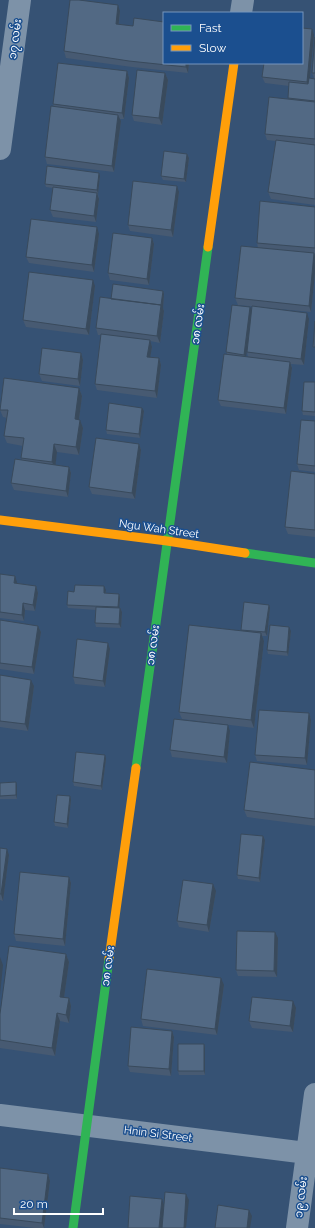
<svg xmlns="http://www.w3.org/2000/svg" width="315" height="1228" viewBox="0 0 315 1228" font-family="Raleway,'Noto Sans Myanmar',sans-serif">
<rect width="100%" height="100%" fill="#365274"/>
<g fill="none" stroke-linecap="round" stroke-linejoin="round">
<!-- street -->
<path stroke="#7d92a8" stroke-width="22" d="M241 13 243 0
M0 149 20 0
M0 1115 315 1154
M297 1228 315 1094"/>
<!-- fast -->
<path stroke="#30b455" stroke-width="9" d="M245 553 315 563
M136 768 208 247
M73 1228 109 959"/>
<!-- slow -->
<path stroke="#ff9f0a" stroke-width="9" d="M208 247 234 63
M0 520 167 541 245 553
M109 959 136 768"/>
</g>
<!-- wall -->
<path fill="#475a72" d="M120 11 119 24 189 63 188 73 132 67 66 58 64 51Z
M314 35 310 78H314L312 73 315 37V205L271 199 268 192 276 141 267 140 265 134 289 99 288 98 289 86 265 83 262 77Z
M127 71 129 78 124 119H119L121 121 114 172 47 164 45 157 54 107 53 104Z
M165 73 168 80 162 125 134 121 132 115Z
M187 154 189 158 186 182 163 180 161 176Z
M100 176 98 194 99 199 96 222 53 217 50 210 53 188 46 187 45 184Z
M179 192 173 237 130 231 128 225Z
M315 207V254H314L315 256V273L311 312 238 305 235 298 258 248 257 243Z
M99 234 94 272 29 263 26 257Z
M152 238 154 244 149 285 110 280 108 273Z
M95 286 89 335 26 327 23 320Z
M163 291 164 294 163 308 164 311 160 343 150 341 152 347 150 357 159 358 161 365 157 398 97 390 95 384 101 335H98L96 328 111 299Z
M252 311 246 356 248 357 247 352 309 319 304 365 291 364 292 368 286 414 221 406 218 400 227 354 226 352Z
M81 353 83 360 80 386 42 381 39 374Z
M315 382V416L303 415 302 411Z
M79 388 82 396 79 420 83 428 79 455 57 452 55 465 69 467 71 473 68 497 14 490 11 483 22 460 21 458 23 446 7 443 4 436 7 418 3 417 0 410Z
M144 411 140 438 107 434 106 430Z
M315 421V472L299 470 297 464Z
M139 444 141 450 135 499 92 494 89 487Z
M315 474V537L288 534 285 527Z
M0 574 17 582V583L36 586 38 593 35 611 25 610 24 621 0 618Z
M106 590V593L119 594 120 598 119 608H120L122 612 121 628 96 627 95 623 96 610 68 608 67 605 74 592Z
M270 608 267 636H262L264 641 254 728 182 719 179 712 241 631V630Z
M0 620 38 626 41 632 34 674 0 669Z
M291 631 288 656 268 654 267 650Z
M110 649 105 687 75 684 73 677Z
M0 675 34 686 28 731 0 727Z
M309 713 311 720 307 765 257 761 255 755Z
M230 731 227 763 172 757 170 750Z
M106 759 102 790 74 786 73 782Z
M315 770V826L247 817 244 810Z
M0 783 17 786V799H0Z
M71 800 68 828 55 826 54 822Z
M263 836 265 840 260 882 238 879 237 875Z
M0 848 9 855 3 901 0 900Z
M69 877 71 883 65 946 16 941 14 934Z
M216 891 209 932 179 927 177 921Z
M278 938 277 977 238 976 236 970Z
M66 954 69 962 64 998H69L71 1006 69 1023 60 1021 55 1056 0 1048V1014Z
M224 985 217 1035 143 1026 141 1019Z
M296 1008 293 1032 252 1028 249 1021Z
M172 1031 174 1037 171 1076 130 1072 128 1066Z
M204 1044 205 1048V1075H179L178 1071Z
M0 1168 48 1174 50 1181 44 1228H35L0 1224Z"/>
<!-- shaded-wall -->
<path fill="#394a5c" d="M118 5 120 11 118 30 116 24Z
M312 29 314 35 309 88 307 82Z
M186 63H189L188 73 186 67Z
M127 71 129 78 124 119 122 113Z
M165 73 168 80 162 125 159 118Z
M118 115 121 121 114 172 112 166Z
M187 154 189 158 186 182 184 179Z
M99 173 100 176 98 194 97 190Z
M177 186 179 192 173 237 171 230Z
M97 193 99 199 96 222 94 216Z
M97 227 99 234 94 272 92 265Z
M152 238 154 244 149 285 147 279Z
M314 253 315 256V273L311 312 309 306Z
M93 280 95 286 89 335 86 329Z
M163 291 164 294 163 308 164 311 160 343 157 336Z
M250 307 252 311 246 358 244 355Z
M307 313 309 319 304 365 301 359Z
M150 340 152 347 149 364 147 357Z
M81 353 83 360 80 386 78 379Z
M159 358 161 365 157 398 155 391Z
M290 362 292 368 286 414 284 408Z
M79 388 82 396 78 427 75 419Z
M142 408 144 411 140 438 139 434Z
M80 420 83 428 79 455 76 447Z
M54 444 57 452 55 469 52 462Z
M139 444 141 450 135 499 132 493Z
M69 467 71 473 68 497 66 491Z
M15 576 17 582 16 589 14 583Z
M36 586 38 593 35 611 33 605Z
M104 586 106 590 105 597 104 593Z
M119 594 120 598 119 611 118 607Z
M23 603 25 610 24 621 22 615Z
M269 605 270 608 267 636 265 632Z
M120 608 122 612 121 628 119 624Z
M38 626 41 632 34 674 32 667Z
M289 627 291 631 288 656 287 652Z
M261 633 264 641 254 728 251 720Z
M108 643 110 649 105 687 103 681Z
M31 680 34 686 28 731 25 724Z
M309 713 311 720 307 765 305 758Z
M228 725 230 731 227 763 224 757Z
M105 755 106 759 102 790 101 786Z
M16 782 17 786V799L16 795Z
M70 796 71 800 68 828 67 824Z
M263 836 265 840 260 882 259 878Z
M7 849 9 855 3 901 1 894Z
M69 877 71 883 65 946 63 939Z
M213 884 216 891 209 932 207 925Z
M275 932 278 938 277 977 274 971Z
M66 954 69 962 63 1005 60 997Z
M0 957 3 965 0 995Z
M221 978 224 985 217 1035 215 1029Z
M69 998 71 1006 69 1023 66 1015Z
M293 1001 296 1008 293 1032 290 1026Z
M57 1013 60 1021 55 1056 52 1048Z
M172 1031 174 1037 171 1076 169 1069Z
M204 1044 205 1048V1075L204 1071Z
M48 1174 50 1181 44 1228 42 1223Z
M186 1194 189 1200 186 1228H184Z
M162 1199 164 1205 162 1228H159Z
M249 1210 252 1216 250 1228H247Z"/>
<!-- building -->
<path fill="#526984" stroke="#394a5c" d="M70 0H79L118 5 116 24 133 26 134 18 164 22V63H186V67L129 61 64 51Z
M302 28 312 29 307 82 262 77 264 63H302Z
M315 37V73H312Z
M58 63 127 71 122 113 53 104Z
M137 70 165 73 159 118 132 115Z
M309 78 315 79V101L288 98 289 82 308 84Z
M269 97 315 102V139L265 134Z
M51 106 118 115 112 166 45 157Z
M276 140 315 145V199L268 192Z
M164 151 187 154 184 179 161 176Z
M47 166 99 173 97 190 45 184Z
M133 181 177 186 171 230 128 225Z
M53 187 97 193 94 216 50 210Z
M260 201 315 207V248L257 243Z
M31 219 97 227 92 265 26 257Z
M113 233 152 238 147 279 108 273Z
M241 246 314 253 309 306 235 298Z
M29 272 93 280 86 329 23 320Z
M113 284 163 291 161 305 111 299Z
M100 297 161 305 157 336 96 328Z
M232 305 250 307 244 355 226 352Z
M252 306 307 313 301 359 247 352Z
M315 321V347H313Z
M101 334 150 340 147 357 159 358 155 391 95 384Z
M42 348 81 353 78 379 39 374Z
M224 354 290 362 284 408 218 400Z
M4 378 79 388 75 419 80 420 76 447 54 444 52 462 21 458 24 438 4 436 8 410H0Z
M304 382H315V412L302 411Z
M109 403 142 408 139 434 106 430Z
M301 420 315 421V466L297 464Z
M96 438 139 444 132 493 89 487Z
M15 459 69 467 66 491 11 483Z
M291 471 315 474V530L285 527Z
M0 574 15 576 14 583 36 586 33 605 23 603 22 615 0 612Z
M75 585 104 586V593L119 594 118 607 67 605 68 591 74 592Z
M244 602 269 605 265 632 241 630Z
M96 607 120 608 119 624 95 623Z
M0 620 38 626 32 667 0 663Z
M189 625 261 633 251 720 179 712Z
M270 625 289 627 287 652 267 650Z
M77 639 108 643 103 681 73 677Z
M0 675 31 680 25 724 0 721Z
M259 710 309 713 305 758 255 755Z
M174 719 228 725 224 757 170 750Z
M76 752 105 755 101 786 73 782Z
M250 762 315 770V819L244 810Z
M16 782V795L0 796V783Z
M57 795 70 796 67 824 54 822Z
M241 834 263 836 259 878 237 875Z
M0 848 7 849 1 894H0Z
M20 872 69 877 63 939 14 934Z
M183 880 213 884 207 925 177 921Z
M237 931 275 932 274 971 236 970Z
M9 946 66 954 60 997 69 998 66 1015 57 1013 52 1048 0 1040V1014Z
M147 969 221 978 215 1029 141 1019Z
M252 997 293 1001 290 1026 249 1021Z
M131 1027 172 1031 169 1069 128 1066Z
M178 1044H204V1071H178Z
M0 1168 48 1174 42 1223 0 1218Z
M165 1192 186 1194 184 1228H162Z
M130 1196 162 1199 159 1228H128Z
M218 1205 249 1210 247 1228H215Z"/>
<g text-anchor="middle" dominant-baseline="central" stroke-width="3" stroke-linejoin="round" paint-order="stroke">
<!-- street labels -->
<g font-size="11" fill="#fff" stroke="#1b4f8f">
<text transform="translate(15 39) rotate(-82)">၁၇ လမ်း</text>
<text transform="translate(198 324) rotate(-82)">၁၈ လမ်း</text>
<text transform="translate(159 529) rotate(8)">Ngu Wah Street</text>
<text transform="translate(153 645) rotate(-82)">၁၈ လမ်း</text>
<text transform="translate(108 966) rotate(-82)">၁၈ လမ်း</text>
<text transform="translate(158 1134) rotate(7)">Hnin Si Street</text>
<text transform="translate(301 1197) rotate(-83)">၁၉ လမ်း</text>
</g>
</g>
<!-- legend -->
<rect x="163" y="12" width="140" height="52" fill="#1b4f8f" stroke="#7695bc"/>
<rect x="171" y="25" width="20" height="6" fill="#30b455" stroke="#7695bc"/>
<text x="199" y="32" font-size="12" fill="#ffffff">Fast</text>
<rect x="171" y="45" width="20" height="6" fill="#ff9f0a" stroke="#7695bc"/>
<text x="199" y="52" font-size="12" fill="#ffffff">Slow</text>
<!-- scale -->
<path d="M14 1208v6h89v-6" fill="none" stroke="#ffffff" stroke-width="2"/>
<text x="20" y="1208" font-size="12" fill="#ffffff" stroke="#1b4f8f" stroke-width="3" paint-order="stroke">20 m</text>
</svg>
